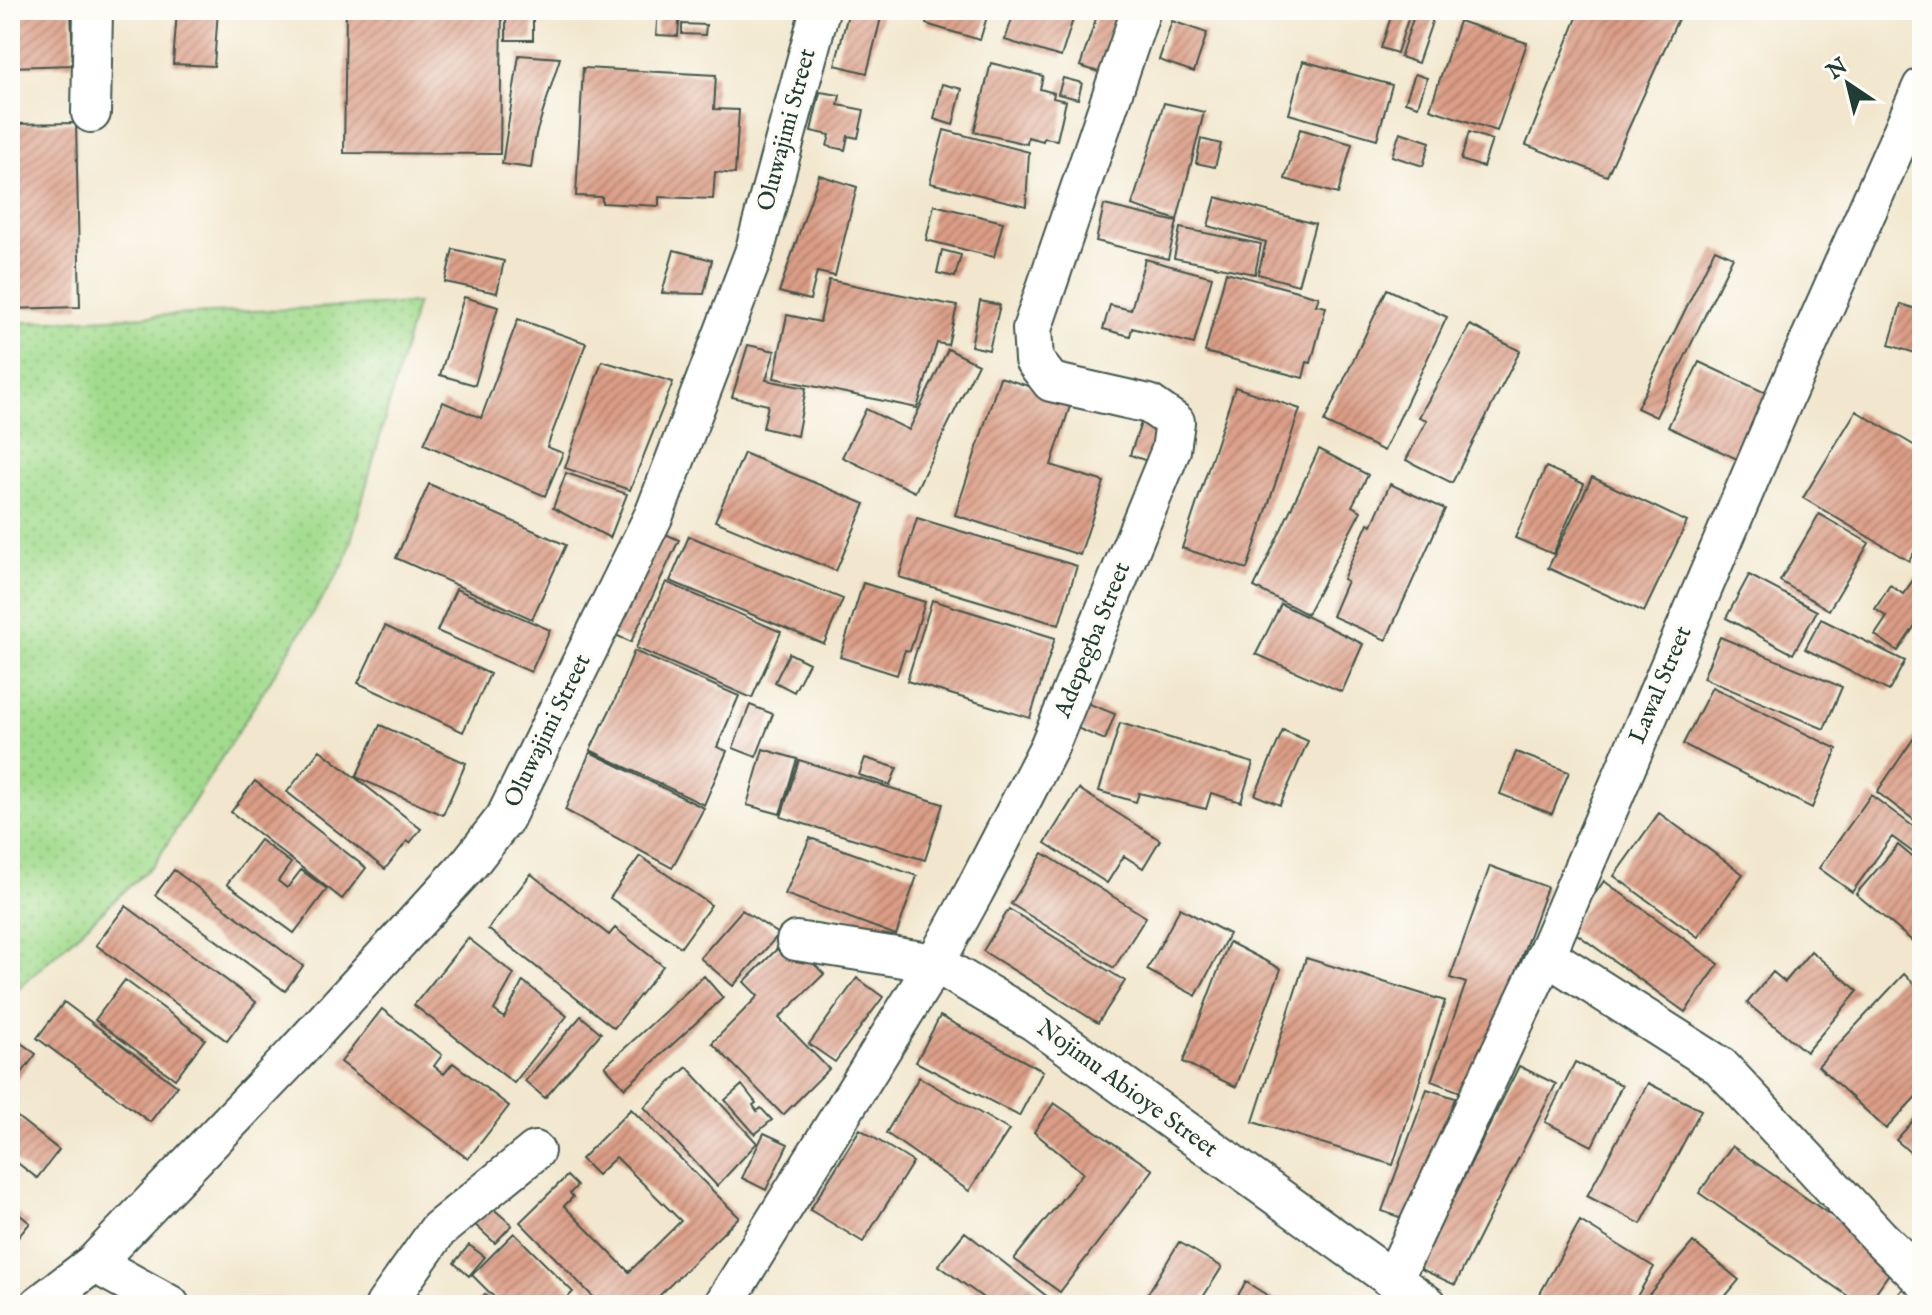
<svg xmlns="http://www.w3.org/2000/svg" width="1932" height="1315" viewBox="0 0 1932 1315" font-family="'IM FELL English',serif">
<defs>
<pattern id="grass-dots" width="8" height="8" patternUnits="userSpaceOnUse" patternTransform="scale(2)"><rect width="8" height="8" fill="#a2db8d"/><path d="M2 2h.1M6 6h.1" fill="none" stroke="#8bbd7a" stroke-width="1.8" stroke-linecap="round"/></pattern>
<pattern id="building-hatch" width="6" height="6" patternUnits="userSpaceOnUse" patternTransform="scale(2)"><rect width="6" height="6" fill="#db9d86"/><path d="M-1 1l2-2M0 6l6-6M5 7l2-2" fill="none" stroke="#b1816e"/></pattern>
</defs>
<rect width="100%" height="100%" fill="#fdfcf7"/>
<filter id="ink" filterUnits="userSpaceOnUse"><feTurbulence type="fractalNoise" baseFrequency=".0125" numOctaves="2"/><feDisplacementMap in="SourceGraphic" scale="16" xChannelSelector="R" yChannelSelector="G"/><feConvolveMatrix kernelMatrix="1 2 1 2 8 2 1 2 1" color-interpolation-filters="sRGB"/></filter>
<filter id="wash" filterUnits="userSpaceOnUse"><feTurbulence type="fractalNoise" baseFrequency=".006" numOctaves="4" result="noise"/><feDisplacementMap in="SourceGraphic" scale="32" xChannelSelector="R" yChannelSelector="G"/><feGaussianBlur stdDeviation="1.8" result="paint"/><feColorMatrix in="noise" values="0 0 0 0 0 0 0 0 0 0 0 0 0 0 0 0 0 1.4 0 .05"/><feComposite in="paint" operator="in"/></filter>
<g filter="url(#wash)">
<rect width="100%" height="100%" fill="#f2e7ce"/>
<!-- grass -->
<path fill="url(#grass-dots)" stroke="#608c60" stroke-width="2" d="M417 303 345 562 155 863 10 996V323Z"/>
<g id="blocks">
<!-- building -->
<path fill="url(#building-hatch)" d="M10 10H71L73 65 10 67Z
M177 10H218L214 66 173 64Z
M346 10H502L500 154 344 153Z
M506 10H533V40H506Z
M658 10H680L678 36 656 35Z
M849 10H883L867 73 835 65Z
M930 10H989L980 40 926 24Z
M1015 10H1076L1061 57 1005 40Z
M1099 10H1134L1111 76 1080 66Z
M1393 10H1411L1397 53 1381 48Z
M1416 10H1436L1418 63 1400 57Z
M1580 10H1682L1607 176 1526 145Z
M1172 21 1207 33 1194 72 1159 60Z
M1459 21 1527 43 1497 131 1430 109Z
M682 24 706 25 705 35 682 34Z
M519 55 560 58 536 134 531 168 502 164Z
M1303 61 1392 85 1377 139 1289 114Z
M991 63 1043 76 1040 89 1054 93 1053 98 1066 101 1057 140 1044 138 1043 141 1028 137 1027 144 974 132Z
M583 68 716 75 714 109 739 110 735 174 715 172 713 199 659 197V206L602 203V197L576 196Z
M1415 74 1427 78 1418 106 1405 102Z
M1063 78 1082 83 1078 99 1058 94Z
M942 84 962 89 953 125 934 119Z
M820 92 840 95 838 105 864 110 858 138 848 136 845 150 827 146 830 135 811 131Z
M1164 103 1204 112 1177 220 1132 205Z
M76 123 80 307 10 309V124Z
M1300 129 1352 144 1338 194 1285 179Z
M944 130 1029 152 1026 206 930 183Z
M1400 132 1430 142 1423 166 1392 156Z
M1469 132 1492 140 1483 167 1461 160Z
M1201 139 1221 144 1215 167 1196 163Z
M819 175 857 187 835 276 817 272 810 300 779 292Z
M1216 197 1315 224 1298 285 1258 274 1266 242 1208 226Z
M934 205 1003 222 994 257 926 240Z
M1104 205 1177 222 1168 259 1096 241Z
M1180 228 1261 244 1255 274 1174 258Z
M453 249 504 261 497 293 445 282Z
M1715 249 1733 257 1656 417 1637 408Z
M674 250 712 260 704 294 662 293Z
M942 250 961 255 955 277 937 273Z
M1145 259 1212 277 1194 344 1132 328 1130 336 1103 329 1110 305 1131 310Z
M1226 272 1319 297 1316 305 1326 307 1311 363 1307 362 1303 378 1205 352Z
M829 280 957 306 948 345 937 343 917 408 774 378 787 315 820 322Z
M1387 289 1447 317 1384 451 1324 422Z
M464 297 498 307 475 385 440 375Z
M980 301 1000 305 989 350 971 346Z
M1901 304 1922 311V355L1889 345Z
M518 319 586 343 547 447 563 453 545 496 424 444 443 402 481 418Z
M1470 325 1520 351 1452 483 1406 460 1427 420 1419 417Z
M748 345 775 351 766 380 806 388 797 436 763 428 768 405 732 397Z
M948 349 978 364 915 492 842 457 866 409 909 430Z
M602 361 673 382 630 490 565 468Z
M1699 362 1768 394 1737 459 1668 427Z
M1000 377 1072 400 1051 465 1104 482 1080 555 955 515Z
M1235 387 1300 409 1247 569 1182 548Z
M1856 411 1922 450V539L1909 561 1803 498Z
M1144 414 1161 419 1147 461 1130 455Z
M1319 449 1368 475 1352 506 1361 511 1307 614 1254 587Z
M744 453 865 504 836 571 715 521Z
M1546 467 1584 484 1553 554 1515 538Z
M566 473 627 494 610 538 553 508Z
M1592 477 1687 522 1644 612 1548 568Z
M429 484 566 545 532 619 396 558Z
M1390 484 1445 509 1386 640 1332 616 1347 581 1343 579 1368 523 1372 525Z
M1819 514 1869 543 1829 610 1780 581Z
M917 518 1077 566 1059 625 899 577Z
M659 531 679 540 631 642 611 633Z
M689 536 843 599 824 644 670 581Z
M1749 575 1817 611 1793 654 1726 618Z
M1916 576 1922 580V615L1898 651 1875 635 1887 617 1875 609 1890 585 1903 594Z
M666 582 781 632 752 698 636 648Z
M863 583 925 602 910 651 905 650 897 675 840 657Z
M456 589 550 630 531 672 437 631Z
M932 600 1055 638 1030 718 907 681Z
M1281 604 1363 644 1342 692 1256 654Z
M1821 619 1905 661 1889 691 1805 649Z
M385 626 490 674 463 732 358 683Z
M1720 637 1842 687 1824 729 1703 678Z
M634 651 739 696 717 747 727 751 704 805 590 750 614 702Z
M789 653 809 663 794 692 775 682Z
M1712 687 1837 749 1812 808 1683 744Z
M1087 703 1115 714 1105 740 1077 728Z
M750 705 773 714 756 757 733 748Z
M1120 723 1253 763 1241 802 1211 793 1206 809 1139 793 1136 802 1099 791Z
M380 725 466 763 443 815 356 777Z
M1922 726V826L1877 792Z
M1283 730 1308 741 1280 805 1255 795Z
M763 749 797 759 780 814 747 805Z
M320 750 421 829 410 843 407 841 385 869 287 792Z
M590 752 704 808 672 868 565 810Z
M1516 752 1569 772 1552 814 1500 794Z
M865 758 897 768 890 785 859 775Z
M799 760 943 804 925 860 781 817Z
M255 781 366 868 342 899 231 812Z
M1079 789 1160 840 1143 868 1124 856 1107 883 1045 843Z
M1871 795 1922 833V859L1892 837 1852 892 1819 868Z
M1659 813 1743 874 1698 937 1614 876Z
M810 838 917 876 896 935 785 894Z
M260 840 291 863 278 881 287 888 301 870 327 889 294 933 227 884Z
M1898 845 1922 865V949L1856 894Z
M1043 853 1146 917 1114 968 1011 904Z
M640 856 711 905 681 947 610 898Z
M1490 866 1547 887 1471 1096 1431 1081 1466 983 1450 978Z
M174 870 303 966 285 991 155 895Z
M531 874 609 935 615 928 663 966 614 1028 488 929Z
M1604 881 1719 964 1685 1012 1570 929Z
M126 906 256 1002 227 1041 96 945Z
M1180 908 1229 934 1196 996 1147 970Z
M1009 909 1125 981 1098 1023 983 951Z
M742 910 779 934 733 986 700 958Z
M468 938 514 974 494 1010 504 1018 523 981 567 1016 514 1083 414 1005Z
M788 938 824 974 779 1018 829 1069 783 1115 712 1043 758 996 744 982Z
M1229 942 1281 969 1236 1087 1183 1062Z
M1811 951 1858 991 1806 1052 1747 1003 1773 972 1785 982Z
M1306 958 1445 1001 1393 1165 1253 1122Z
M1904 974 1922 991V1090L1886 1129 1818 1066Z
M704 976 723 998 625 1088 605 1066Z
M857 978 883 997 835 1062 809 1044Z
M125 980 205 1039 175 1079 95 1020Z
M64 1002 177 1086 150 1122 37 1038Z
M382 1009 442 1055 434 1066 444 1074 453 1063 509 1106 468 1159 341 1062Z
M581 1016 601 1033 545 1098 525 1081Z
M940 1016 1043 1071 1019 1116 916 1062Z
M10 1035 36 1054 10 1089Z
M1575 1062 1622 1085 1592 1146 1545 1122Z
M1519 1066 1556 1084 1455 1285 1419 1268Z
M687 1067 757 1143 717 1186 644 1107Z
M919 1077 1009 1130 969 1191 886 1133Z
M1648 1083 1701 1110 1641 1224 1587 1196Z
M742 1085 756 1103 753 1105 757 1111 761 1108 772 1120 755 1134 725 1100Z
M1427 1089 1455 1098 1410 1221 1382 1211Z
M1054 1103 1153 1170 1060 1292 1014 1259 1083 1173 1034 1132Z
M631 1109 739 1217 650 1305H601L520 1222 567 1176 577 1186 570 1193 573 1197 564 1206 629 1272 681 1221 616 1157 597 1175 581 1159Z
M10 1111 59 1150 37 1178 10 1157Z
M1922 1111V1163L1896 1140Z
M860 1129 913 1162 863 1242 810 1210Z
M764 1133 788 1144 766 1190 742 1178Z
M1732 1146 1897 1262 1867 1305H1861L1699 1193Z
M489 1205 512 1225 495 1243 473 1223Z
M10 1207 30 1223 10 1247Z
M1580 1221 1654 1267 1632 1305H1549L1537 1299Z
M965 1232 1049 1298 1044 1305H993L938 1265Z
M514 1233 573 1292 560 1305H502L472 1275Z
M1179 1242 1222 1267 1198 1305H1141Z
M1693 1242 1739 1280 1718 1305H1640Z
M469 1245 485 1257 469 1276 454 1263Z
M1909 1281 1922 1291V1305H1890Z
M1246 1282 1283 1305H1232Z
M485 1294 496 1305H474Z"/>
</g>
</g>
<g filter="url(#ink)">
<use href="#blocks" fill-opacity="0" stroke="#3f564b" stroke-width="2"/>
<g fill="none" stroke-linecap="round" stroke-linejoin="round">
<!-- minor casing -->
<g stroke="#3f564b" stroke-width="42">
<path id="minor" d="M91 113 93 10
M796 941 935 963 1035 1022 1428 1305
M1546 955 1720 1066 1879 1237 1922 1279
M94 1263 170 1305
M1393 1280 1546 955 1785 396 1922 87
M39 1305 94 1263 293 1056 469 864 505 818 654 515 754 253 820 10
M385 1305 438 1230 535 1151
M723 1305 935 963 974 892 1049 747 1171 450 1175 422 1149 404 1051 382 1034 360 1032 329 1141 10"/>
</g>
<!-- minor -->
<use href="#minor" stroke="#fff" stroke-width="38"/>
</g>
</g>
<g text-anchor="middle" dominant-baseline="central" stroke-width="8" stroke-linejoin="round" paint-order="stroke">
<!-- street labels -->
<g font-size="24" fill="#1f3d34" stroke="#fdfcf7">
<text transform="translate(787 130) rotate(-75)">Oluwajimi Street</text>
<text transform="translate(1093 640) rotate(-68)">Adepegba Street</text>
<text transform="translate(1661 685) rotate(-67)">Lawal Street</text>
<text transform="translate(548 731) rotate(-64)">Oluwajimi Street</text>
<text transform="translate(1127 1089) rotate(36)">Nojimu Abioye Street</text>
</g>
</g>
<!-- margin -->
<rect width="1932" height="1315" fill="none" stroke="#fdfcf7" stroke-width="40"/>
<!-- north arrow -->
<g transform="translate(1848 84) rotate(325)" stroke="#fdfcf7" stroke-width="6" paint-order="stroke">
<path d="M0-6L14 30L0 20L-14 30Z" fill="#1f3d34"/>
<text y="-12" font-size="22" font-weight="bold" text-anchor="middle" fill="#1f3d34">N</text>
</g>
</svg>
